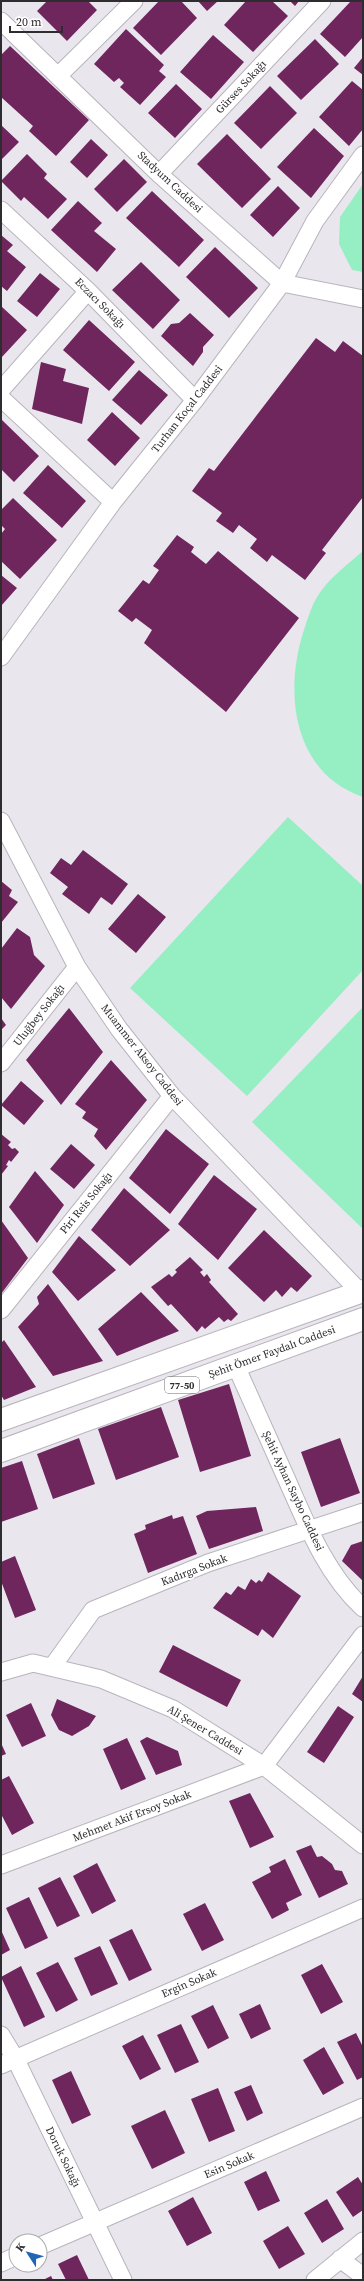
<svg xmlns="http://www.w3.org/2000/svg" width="364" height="2281" viewBox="0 0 364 2281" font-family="'Source Serif 4',serif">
<rect width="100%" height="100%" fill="#eae6ee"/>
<!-- green -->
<path fill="#96eec3" d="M363 184V272L352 270 339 244 340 217Z
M363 551V797C293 773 284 694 303 633 308 618 312 603 321 591 332 576 349 563 363 551Z
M288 817 363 886V970L247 1096 130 988Z
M363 1007V1229L252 1122Z"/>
<!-- building -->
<path fill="#6e265d" d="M47 1H88L97 10 67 41 37 11Z
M159 1H181L197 18 161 55 133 28Z
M198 1H218L207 11Z
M246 1H272L288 16 253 52 224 25Z
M290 1H299L295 6Z
M351 1H363V37L345 57 320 34Z
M126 29 164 65 159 71 166 77 140 105 120 87 124 83 119 78 114 82 94 64Z
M213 35 244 62 211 99 180 72Z
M315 39 339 64 301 100 277 76Z
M10 46 89 120 56 156 29 131 33 126 1 97V55Z
M363 57V75L354 68Z
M352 81 363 90V129L349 146 319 117Z
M176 84 202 109 175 138 148 113Z
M270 86 297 113 261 149 234 123Z
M1 125 19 142 1 160Z
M314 128 344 156 311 198 277 167Z
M227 134 271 179 242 208 197 164Z
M91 139 108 155 87 178 70 162Z
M27 154 47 174 44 178 67 199 48 219 24 197 21 201 1 181Z
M124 159 147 182 117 212 94 189Z
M278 186 300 208 273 237 250 215Z
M152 191 204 240 179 267 126 218Z
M78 201 102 223 94 231 116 249 97 272 51 230Z
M1 235 13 245 7 251 26 267 7 291 1 286Z
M215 247 258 288 229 318 186 277Z
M141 262 180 300 153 329 112 290Z
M40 273 60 289 37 317 17 301Z
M1 306 27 330 1 358Z
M190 313 214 335 203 347V352L193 366 161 336 171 324 179 323Z
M89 320 135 362 109 391 63 350Z
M316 338 335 352 343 341 363 356V497L322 550 326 553 305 580 272 555 267 562 250 548 257 539 239 525 233 533 216 521 222 513 192 491 209 468 214 471Z
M41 362 66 369 63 381 89 388 82 424 32 409Z
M139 370 168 395 141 425 112 400Z
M112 412 140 438 115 466 87 440Z
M2 420 39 456 14 482 1 469Z
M48 465 86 501 62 528 23 493Z
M13 498 57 540 20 579 1 561V534L5 529 1 525V510Z
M177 535 194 547 191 552 206 564 218 551 299 618 226 712 144 643 152 630 136 618 132 622 118 611 143 580 149 584 159 570 153 566Z
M1 575 17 588 1 606Z
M83 850 128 884 112 905 101 897 89 914 62 894 68 887 50 873 61 858 71 865Z
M1 881 12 890 9 896 18 902 1 923Z
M138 894 166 917 136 953 108 929Z
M17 928 30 937 34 955 45 966 11 1009 1 997V949Z
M69 1008 103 1052 61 1105 26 1060Z
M1 1018 6 1025 1 1030Z
M111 1060 147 1100 106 1150 94 1136 98 1129 82 1118 86 1112 75 1104Z
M21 1081 44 1101 24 1125 1 1105Z
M166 1129 209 1164 170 1214 129 1178Z
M1 1134 11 1142 8 1145 12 1149 15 1148 19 1152 11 1162 9 1160 6 1165 8 1166 1 1175Z
M71 1144 95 1165 74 1189 50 1169Z
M35 1171 64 1205 37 1243 9 1207Z
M214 1175 257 1209 218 1260 178 1224Z
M124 1188 170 1230 130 1266 91 1230Z
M1 1220 28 1258 1 1294Z
M264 1230 312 1276 297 1292 291 1287 282 1297 276 1290 264 1302 228 1268Z
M79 1236 116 1270 78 1301 52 1272Z
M190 1257 203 1270 200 1272 204 1277 207 1274 211 1280 209 1282 238 1314 231 1321 228 1319 224 1322 219 1317 205 1329 202 1326 197 1332 171 1304 168 1306 151 1287 169 1274 172 1277 177 1272 175 1270Z
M48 1284 103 1361 53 1376 18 1327 39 1304 37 1297Z
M141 1292 179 1331 117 1356 98 1329Z
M4 1340 36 1387 4 1400 1 1395V1343Z
M229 1384 251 1456 200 1472 178 1400Z
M161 1407 179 1457 116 1480 98 1429Z
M79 1438 95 1484 53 1499 37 1454Z
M340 1438 360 1493 321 1507 301 1452Z
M22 1461 38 1509 1 1522V1468Z
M256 1507 263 1531 209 1549 196 1516 207 1511Z
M172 1515 173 1519 183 1516 197 1554 148 1573 134 1534 146 1529 145 1525Z
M363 1541V1581L342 1561 351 1545Z
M15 1556 36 1610 15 1618 1 1581V1562Z
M268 1572 301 1596 273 1638 262 1629 258 1636 213 1608 226 1592 231 1595 238 1586 245 1590 251 1579 256 1583 259 1580 262 1582Z
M173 1645 241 1680 227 1707 159 1672Z
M363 1676V1702L352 1694Z
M57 1699 96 1716 89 1726 72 1736 59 1730 51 1715Z
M31 1703 46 1736 22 1747 6 1715Z
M338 1706 354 1717 324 1763 307 1752Z
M147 1737 178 1751 182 1765 156 1775 140 1741Z
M127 1738 146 1779 121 1790 103 1749Z
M1 1743 6 1754 1 1756Z
M9 1776 34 1823 12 1835 1 1814V1780Z
M250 1793 274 1837 250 1848 229 1801Z
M311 1845 317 1857 322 1856 332 1864 335 1870 342 1871 348 1884 319 1898 296 1851Z
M285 1859 302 1895 286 1903 289 1910 272 1919 252 1882 271 1872 269 1867Z
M97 1863 116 1901 92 1914 73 1876Z
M60 1877 80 1916 57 1927 38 1888Z
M29 1897 48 1938 25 1949 6 1908Z
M205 1903 224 1940 202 1951 183 1914Z
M132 1929 152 1970 129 1981 109 1940Z
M1 1930 10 1950 1 1955Z
M100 1946 118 1984 91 1996 74 1958Z
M58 1962 78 2000 56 2012 36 1973Z
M322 1964 343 2002 321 2014 301 1975Z
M21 1966 45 2017 24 2027 1 1977Z
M260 2004 271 2029 251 2039 239 2014Z
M213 2005 229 2038 208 2049 191 2016Z
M181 2024 199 2062 175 2073 157 2035Z
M356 2033 363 2047V2077L357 2080 337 2042Z
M143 2035 161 2069 140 2080 122 2046Z
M324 2047 344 2083 323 2095 303 2060Z
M71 2071 91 2115 72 2124 52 2080Z
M251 2085 263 2113 247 2121 234 2092Z
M218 2088 235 2131 209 2142 191 2099Z
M165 2110 185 2153 152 2169 131 2126Z
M266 2171 280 2201 258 2211 244 2182Z
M358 2177 363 2185V2210L353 2217 336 2192Z
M193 2197 212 2233 187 2246 168 2211Z
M327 2199 344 2229 322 2243 304 2213Z
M288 2226 305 2254 279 2269 263 2241Z
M77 2255 89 2280H66L58 2264Z
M51 2276 53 2280H43Z"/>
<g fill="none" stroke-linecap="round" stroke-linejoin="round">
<!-- minor casing -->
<g stroke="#b9b4bc" stroke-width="19">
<path id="minor" d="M1 21 159 174 282 283 363 299
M58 76 134 1
M159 174 322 1
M1 210 88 291 195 400
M1 390 88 291
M1 398 113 502
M1 657 113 502 195 400 282 283 315 221 363 155
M1 821 77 967 119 1029 172 1096 360 1292
M1 1063 77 967
M1 1310 172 1096
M236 1366C253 1404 270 1442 287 1480 307 1525 326 1574 363 1608
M52 1667 93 1610 208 1563 363 1512
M1 1672 33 1663 101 1679 173 1709 264 1766 363 1845
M1 1865 264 1766 363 1635
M1 2035 15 2058 123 2280
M1 2065 363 1908
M40 2246 363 2107
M340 2259 363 2276
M1 2263 16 2256
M315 2280 363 2241"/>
</g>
<!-- primary casing -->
<g stroke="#b9b4bc" stroke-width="24">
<path id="primary" d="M1 1420 363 1291
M1 1451 363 1319"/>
</g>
<!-- minor -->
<use href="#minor" stroke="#fff" stroke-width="17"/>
<!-- primary -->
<use href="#primary" stroke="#fff" stroke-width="22"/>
</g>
<g text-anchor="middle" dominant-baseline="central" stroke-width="4" stroke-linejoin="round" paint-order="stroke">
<!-- shield labels -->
<rect fill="#fff" stroke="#6d6b6d" stroke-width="1" x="165" y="1377" width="34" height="16" rx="3"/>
<g font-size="10" font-weight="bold" fill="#2e2c2f">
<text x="182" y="1385">77-50</text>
</g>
<!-- street labels -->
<g font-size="11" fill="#2e2c2f" stroke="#fff">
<text transform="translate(241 87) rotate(-47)">Gürses Sokağı</text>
<text transform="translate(170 182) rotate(43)">Stadyum Caddesi</text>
<text transform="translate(100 303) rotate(45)">Eczacı Sokağı</text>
<text transform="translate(187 409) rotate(-52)">Turhan Koçal Caddesi</text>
<text transform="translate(39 1015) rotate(-52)">Uluğbey Sokağı</text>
<text transform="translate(142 1055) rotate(52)">Muammer Aksoy Caddesi</text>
<text transform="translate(86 1203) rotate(-51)">Piri Reis Sokağı</text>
<text transform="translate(272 1352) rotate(-20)">Şehit Ömer Faydalı Caddesi</text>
<text transform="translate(293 1491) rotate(65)">Şehit Ayhan Saybo Caddesi</text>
<text transform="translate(194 1570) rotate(-21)">Kadırga Sokak</text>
<text transform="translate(205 1730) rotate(31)">Ali Şener Caddesi</text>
<text transform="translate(132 1816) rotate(-21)">Mehmet Akif Ersoy Sokak</text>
<text transform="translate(189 1983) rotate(-23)">Ergin Sokak</text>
<text transform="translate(63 2157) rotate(64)">Doruk Sokağı</text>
<text transform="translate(229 2165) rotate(-23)">Esin Sokak</text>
</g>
</g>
<!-- border -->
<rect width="364" height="2281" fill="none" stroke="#2e2c2f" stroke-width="4"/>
<!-- north arrow -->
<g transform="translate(28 2253) rotate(306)"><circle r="19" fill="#ffffff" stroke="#ababac"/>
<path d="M0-3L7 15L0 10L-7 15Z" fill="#2265b5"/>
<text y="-6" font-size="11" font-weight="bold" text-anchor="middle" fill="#2e2c2f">K</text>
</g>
<!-- scale -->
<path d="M10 26v6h52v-6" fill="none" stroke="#2e2c2f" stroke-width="2"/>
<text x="16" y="26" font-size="12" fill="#2e2c2f" stroke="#ffffff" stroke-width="3" paint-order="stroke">20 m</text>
</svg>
